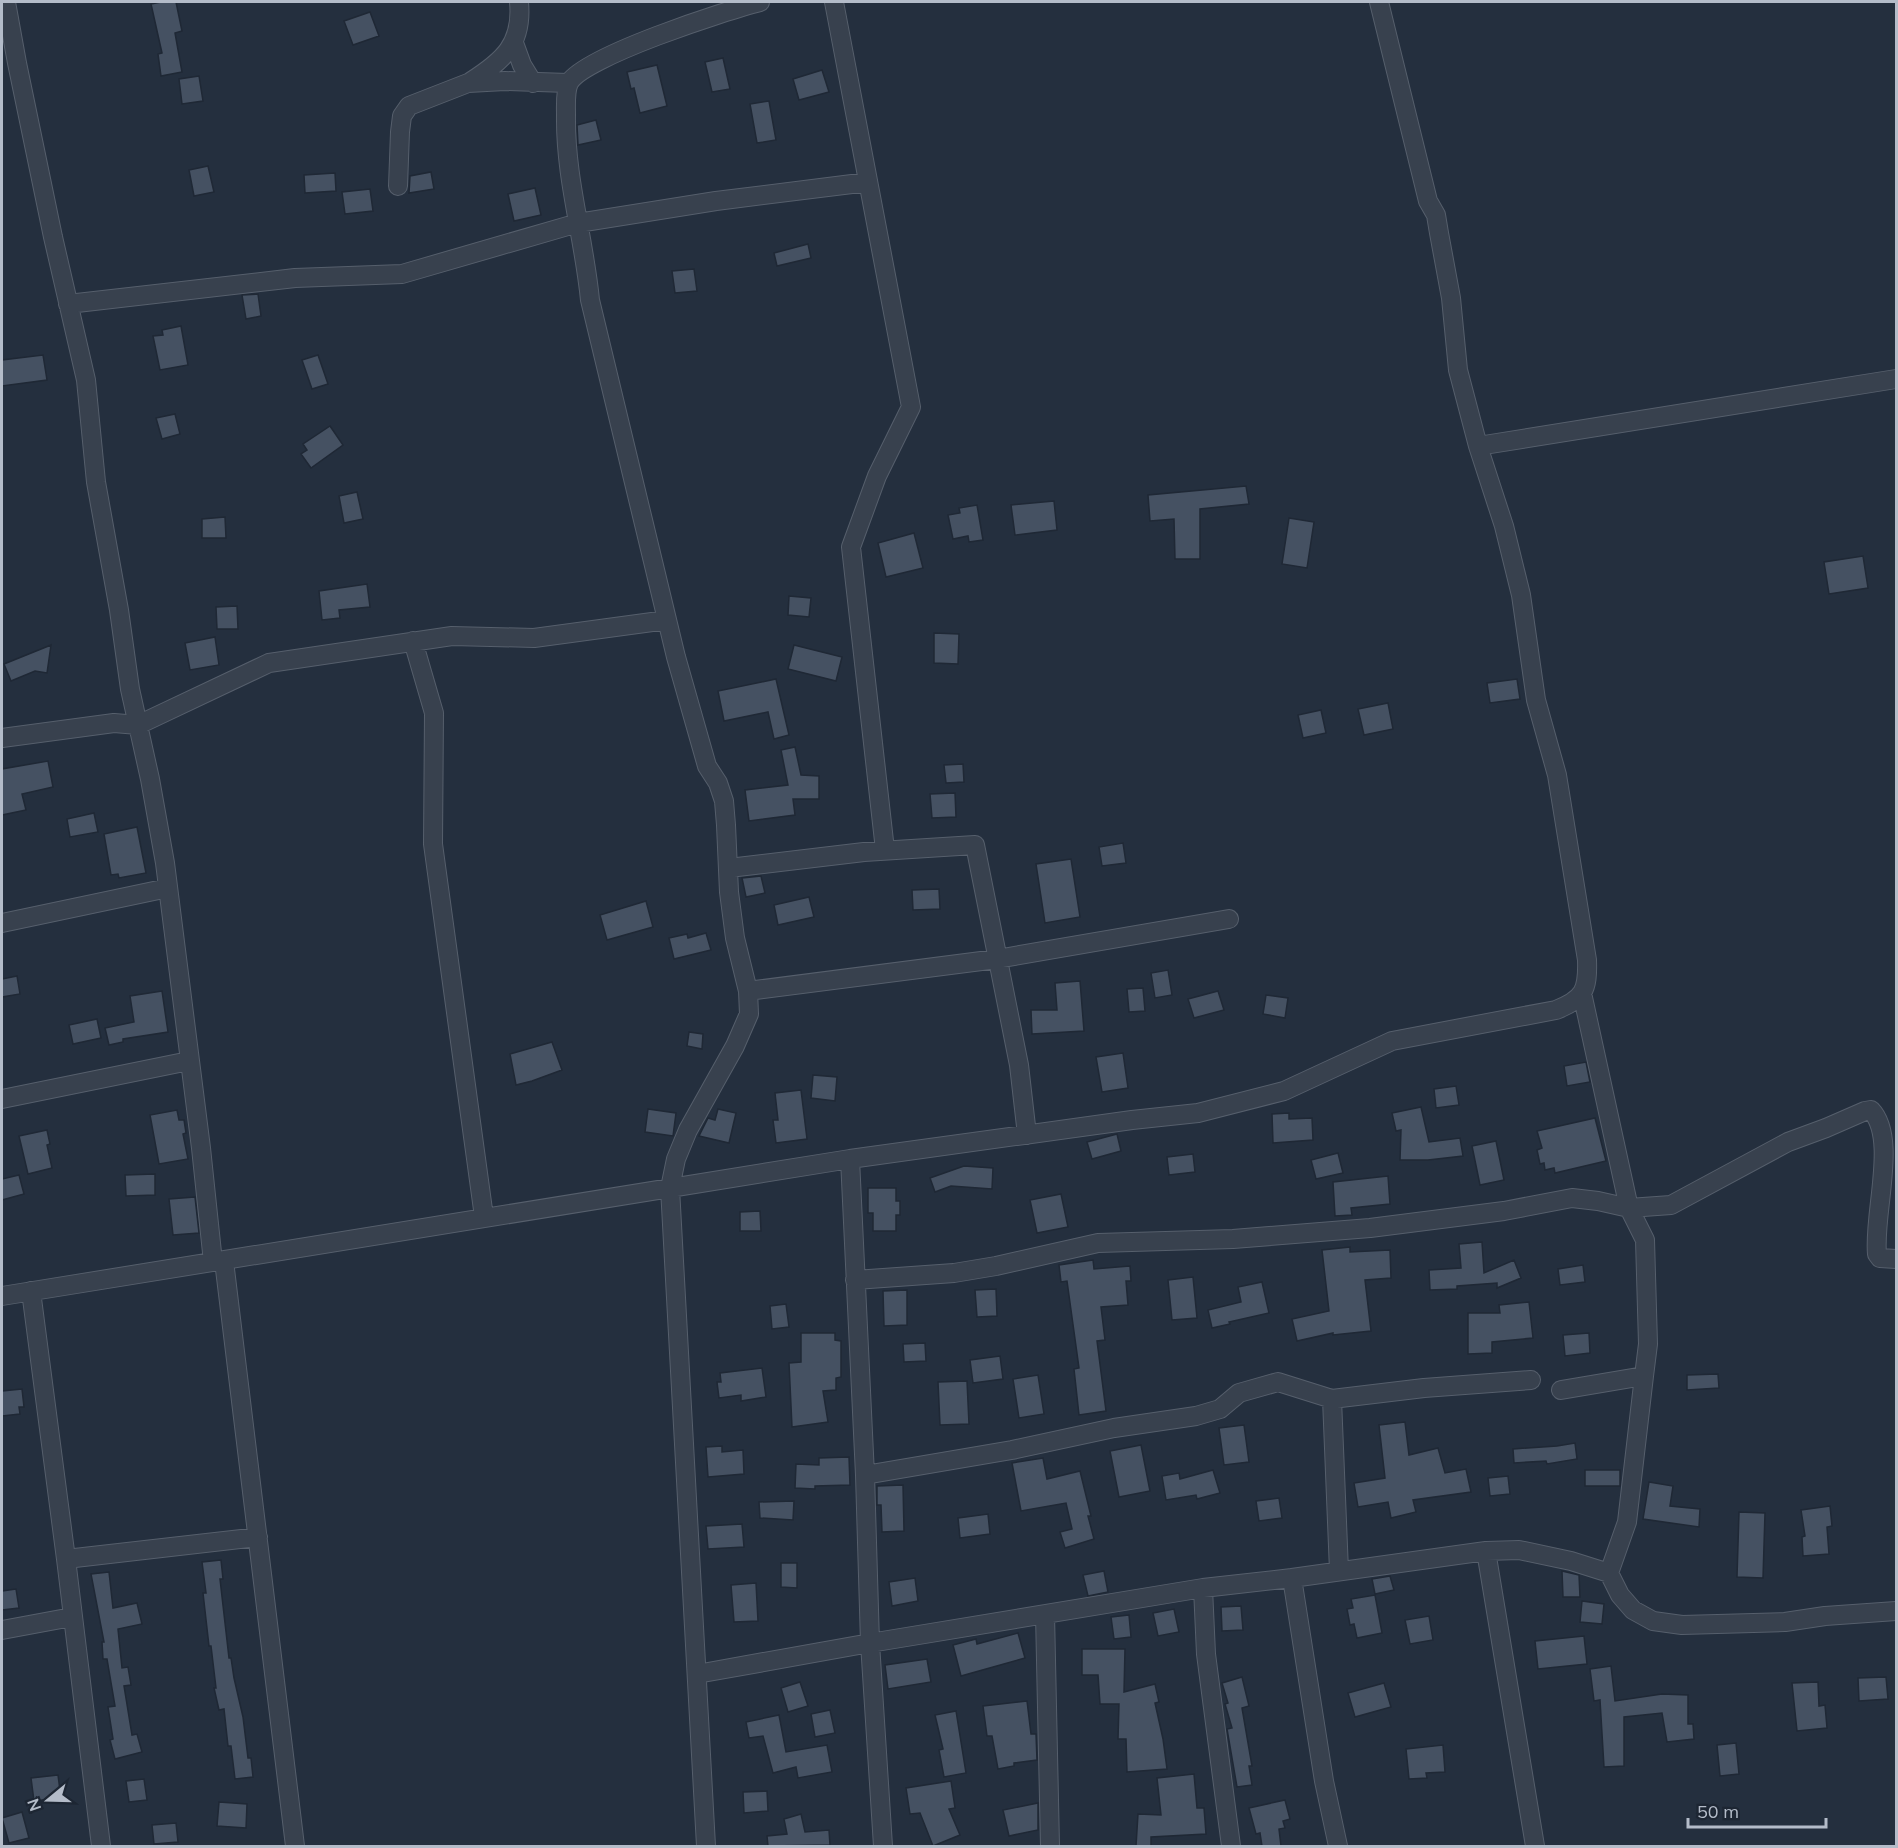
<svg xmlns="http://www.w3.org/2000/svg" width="1898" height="1848" viewBox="0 0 1898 1848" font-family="Mulish,sans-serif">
<rect width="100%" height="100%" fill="#242f3e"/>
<!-- building -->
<path fill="#455162" stroke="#1f2835" stroke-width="1.5" d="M161 2H176L182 31 175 33 182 72 161 76 158 54 162 53 151 4Z
M370 12 379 36 353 45 344 21Z
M723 58 730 89 712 92 705 62Z
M657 65 667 106 640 113 634 88 631 89 627 72Z
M822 70 829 92 799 100 793 79Z
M199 76 203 101 182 104 179 79Z
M769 101 776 140 757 143 750 104Z
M596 120 601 140 578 145 577 125Z
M208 166 214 192 194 196 189 170Z
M431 172 434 189 409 193 410 176Z
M335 173 336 191 305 193 304 175Z
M535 188 541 215 514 221 508 194Z
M370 189 373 211 345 214 342 192Z
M808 244 811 258 777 266 774 253Z
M694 269 697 291 675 293 672 271Z
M258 294 261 316 246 319 242 295Z
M181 326 188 365 160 370 153 336 163 335 162 330Z
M43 355 47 380 2 386V360Z
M318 355 328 384 312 389 302 360Z
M175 414 180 434 162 439 156 418Z
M330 426 343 445 311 468 301 454 307 450 303 444Z
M1246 486 1249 504 1200 509V559H1175L1174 519 1150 521 1148 495Z
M357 492 363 519 344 523 339 496Z
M1054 501 1057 530 1015 535 1011 505Z
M977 505 983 540 969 542 968 536 953 539 948 515 960 513 959 508Z
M225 517 226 538H202V519Z
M1289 518 1314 522 1307 568 1282 564Z
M914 533 923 568 886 577 878 543Z
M1863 556 1868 588 1829 594 1824 562Z
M367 584 370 607 339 610 340 618 322 620 319 591Z
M789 596 811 598 809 617 788 615Z
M237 606 238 629H217L216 607Z
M934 633 959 634 958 664 934 663Z
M215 637 219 665 190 670 185 643Z
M51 645 47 673 35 671 11 681 4 664Z
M794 645 842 657 836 681 788 669Z
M776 679 789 735 774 739 768 712 724 721 718 691Z
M1517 679 1520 699 1490 703 1487 683Z
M1388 703 1393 729 1364 735 1358 709Z
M1321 710 1326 733 1303 738 1298 715Z
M795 747 801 775 819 776V799H793L795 815 749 821 745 790 788 785 781 750Z
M48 761 53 787 22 794 26 810 2 815V769Z
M963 764 964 782 946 783 944 765Z
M955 793 956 817 932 818 930 794Z
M94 813 98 832 70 837 67 819Z
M137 827 146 873 119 878 118 874 111 875 104 834Z
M1123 843 1126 863 1102 866 1099 847Z
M1071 859 1080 917 1045 923 1036 864Z
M761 876 765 893 746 897 742 878Z
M939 889 940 909 913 910 912 890Z
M809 897 814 917 778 925 774 905Z
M646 901 653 927 607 940 600 915Z
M706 933 711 950 674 959 669 938 687 934 688 938Z
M1168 970 1172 995 1155 998 1151 973Z
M17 976 20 994 2 997V979Z
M1080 981 1084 1031 1032 1034 1031 1010H1057L1055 983Z
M1143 988 1145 1011 1129 1012 1127 989Z
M162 991 168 1032 123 1039V1042L109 1045 105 1028 134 1022 130 996Z
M1218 991 1224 1010 1194 1018 1188 999Z
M1266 995 1288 998 1285 1018 1263 1014Z
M97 1019 101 1038 73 1044 69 1025Z
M689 1032 703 1034 702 1049 687 1046Z
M552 1042 562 1070 532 1081 516 1085 510 1054Z
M1123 1053 1128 1088 1102 1092 1096 1057Z
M1586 1062 1590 1082 1567 1086 1564 1066Z
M813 1075 837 1077 835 1101 811 1098Z
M1456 1086 1459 1105 1436 1108 1434 1089Z
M801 1090 807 1139 776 1143 773 1120H778L775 1093Z
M1421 1107 1429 1142 1460 1138 1463 1156 1428 1160H1400L1401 1130 1396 1131 1392 1113Z
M648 1109 676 1113 673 1136 645 1132Z
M718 1109 736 1113 729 1143 699 1136 708 1118 715 1120Z
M177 1110 179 1120H184L186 1133 183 1134 188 1159 159 1164 150 1115Z
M1289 1113V1119L1312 1118 1313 1140 1273 1143 1272 1114Z
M1595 1118 1606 1161 1555 1173 1554 1168 1545 1170 1544 1163 1540 1164 1537 1150 1542 1148 1537 1131Z
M47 1130 50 1144 47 1145 52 1168 28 1174 19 1136Z
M1117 1134 1121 1151 1092 1159 1087 1142Z
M1496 1141 1504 1180 1480 1185 1472 1146Z
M1338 1153 1343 1173 1316 1179 1311 1160Z
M1193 1154 1195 1172 1169 1175 1167 1157Z
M964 1166 993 1168 992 1189 951 1186 935 1192 930 1178Z
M155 1174V1195L126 1196 125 1175Z
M19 1175 24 1194 2 1200V1179Z
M1388 1176 1390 1204 1351 1208 1352 1215 1335 1216 1333 1182Z
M868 1188H896V1201H900V1215H896V1231H873V1213H868Z
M1061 1194 1068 1227 1037 1233 1030 1200Z
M195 1197 199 1233 173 1235 169 1199Z
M760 1211 761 1231H740V1212Z
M1482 1242 1484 1273 1514 1260 1521 1278 1497 1288V1283L1457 1286V1289L1430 1290 1429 1270 1461 1268 1459 1244Z
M1350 1247V1252L1390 1250 1391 1278 1365 1280 1371 1331 1333 1335V1333L1297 1341 1292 1319 1329 1311 1322 1250Z
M1093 1260 1094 1269 1130 1266 1131 1281H1126L1128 1305 1101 1307 1105 1340 1097 1341 1106 1411 1079 1415 1074 1369 1079 1368 1067 1281 1061 1282 1059 1265Z
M1583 1265 1585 1282 1560 1285 1558 1269Z
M1193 1277 1197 1318 1172 1320 1168 1280Z
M1262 1282 1269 1313 1229 1322 1230 1324 1212 1328 1208 1310 1241 1302 1238 1287Z
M996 1289 997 1316 977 1317 975 1290Z
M907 1290V1325L884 1326 883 1291Z
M1529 1302 1533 1338 1492 1342V1353L1468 1354V1313H1500L1499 1305Z
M786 1304 789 1327 772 1329 770 1306Z
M801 1333H835V1340L841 1341V1377L836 1378V1390L823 1391 828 1422 792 1427 789 1363 801 1362Z
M1589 1333 1590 1353 1565 1356 1563 1335Z
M925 1343 926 1361 904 1362 903 1344Z
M1000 1356 1003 1379 973 1383 970 1360Z
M762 1368 766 1397 741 1401V1395L719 1398 717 1382H721L720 1373Z
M1718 1374 1719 1388 1687 1390V1375Z
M1038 1375 1044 1414 1019 1418 1013 1379Z
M967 1381 969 1424 940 1425 938 1382Z
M22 1389 24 1407H19L20 1414 2 1416V1391Z
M1405 1422 1409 1455 1438 1448 1445 1473 1466 1469 1471 1492 1413 1500 1416 1512 1391 1518 1388 1502 1358 1507 1354 1483 1385 1478 1379 1425Z
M1244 1425 1249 1462 1224 1465 1219 1428Z
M1575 1443 1577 1459 1547 1464 1546 1461 1514 1463 1513 1449 1557 1446Z
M1141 1445 1150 1491 1119 1497 1110 1451Z
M722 1446V1452L743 1450 744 1474 708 1477 706 1447Z
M849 1457 850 1485 815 1486V1489L795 1488 796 1464 819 1465V1458Z
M1043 1458 1047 1479 1080 1471 1091 1516H1088L1094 1539 1065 1548 1060 1532 1072 1529 1066 1503 1021 1511 1012 1463Z
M1213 1470 1220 1493 1197 1499 1196 1495 1166 1500 1162 1476 1179 1473 1180 1479Z
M1585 1470H1620V1486H1585Z
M1508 1476 1510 1494 1490 1496 1488 1478Z
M1649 1482 1673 1486 1670 1506 1700 1509 1699 1527 1643 1519Z
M903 1485 904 1531 882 1532 881 1505H877V1486Z
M1279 1498 1282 1518 1259 1521 1256 1501Z
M794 1501 793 1520 760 1518 759 1502Z
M1830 1506 1832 1526 1827 1527 1829 1554 1803 1556 1802 1537 1805 1536 1801 1510Z
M1739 1512 1765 1513 1763 1578 1737 1577Z
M988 1514 990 1534 960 1538 958 1518Z
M742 1524 744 1547 708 1549 706 1526Z
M221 1560 223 1579H220L229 1658H231L234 1678 243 1717 248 1758H251L253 1777 235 1779 231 1746H228L224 1709 219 1710 214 1688H216L211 1646H209L203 1593H206L202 1562Z
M781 1563H797V1588L781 1587Z
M1104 1571 1108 1592 1088 1596 1083 1575Z
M1562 1571 1579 1575 1580 1597H1563Z
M109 1572 113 1608 137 1603 142 1624 118 1629 122 1668 128 1667 131 1685 124 1686 132 1735 137 1734 142 1752 115 1759 110 1740 113 1739 108 1707 115 1706 107 1659H103L102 1642H104L91 1574Z
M1390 1576 1394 1590 1375 1594 1372 1579Z
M915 1578 918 1601 892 1606 889 1582Z
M756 1583 758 1621 734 1622 731 1585Z
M16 1589 19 1608 2 1610V1591Z
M1375 1595 1382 1633 1357 1638 1354 1624 1350 1625 1347 1609 1353 1608 1351 1599Z
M1582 1601 1604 1604 1602 1624 1580 1622Z
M1241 1606 1243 1630 1222 1631 1221 1607Z
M1174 1609 1179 1632 1158 1636 1153 1613Z
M1129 1615 1131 1637 1114 1639 1111 1617Z
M1429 1616 1433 1640 1410 1644 1405 1620Z
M1018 1633 1025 1658 961 1676 953 1645 976 1639 977 1644Z
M1584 1636 1587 1664 1538 1669 1535 1641Z
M1082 1649H1125L1124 1692 1155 1684 1159 1702 1155 1703 1163 1739 1167 1769 1127 1772 1126 1739H1118L1119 1704H1100L1098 1675H1082Z
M927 1659 931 1682 888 1689 885 1665Z
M1611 1666 1615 1701 1662 1694 1688 1695V1724H1693L1694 1739 1667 1742 1662 1713 1624 1717V1766L1604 1767 1600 1700 1594 1701 1590 1669Z
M1242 1677 1249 1706 1242 1708 1252 1766H1249L1252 1785 1237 1787 1227 1729 1232 1728 1225 1704 1228 1703 1222 1683Z
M1886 1677 1888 1699 1859 1701 1858 1678Z
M800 1682 808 1706 788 1712 781 1688Z
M1818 1682 1819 1706 1825 1705 1827 1728 1797 1731 1792 1683Z
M1384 1683 1391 1707 1355 1717 1348 1693Z
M1027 1701 1031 1734H1036L1037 1760 1014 1763V1766L998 1769 992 1736H987L983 1706Z
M830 1710 835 1733 815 1737 811 1714Z
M956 1711 966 1773 944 1777 939 1750 943 1749 935 1715Z
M779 1715 786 1752 827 1745 832 1772 798 1778 796 1767 773 1773 763 1736 749 1738 746 1722Z
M1736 1743 1739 1774 1720 1776 1717 1745Z
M1443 1745 1445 1772 1426 1773 1427 1778 1409 1779 1406 1749Z
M1194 1774 1197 1808H1204L1206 1834 1151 1837V1846H1136L1138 1814 1161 1815 1157 1778Z
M58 1775 61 1798 34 1801 31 1778Z
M144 1779 147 1800 129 1802 126 1781Z
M951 1781 955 1808 949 1809 960 1835 933 1846 920 1813 910 1814 906 1788Z
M767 1791 768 1811 744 1813 743 1792Z
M1285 1800 1290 1819 1283 1821 1285 1828 1279 1829 1281 1846H1262L1260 1833 1256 1834 1249 1808Z
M219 1802 247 1804 246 1828 217 1826Z
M1038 1803V1830L1009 1836 1003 1810Z
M22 1812 29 1838 9 1843 2 1818Z
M801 1814 805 1832 829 1830 830 1845 768 1846 767 1836 787 1834 784 1819Z
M176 1823 178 1842 154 1844 152 1825Z"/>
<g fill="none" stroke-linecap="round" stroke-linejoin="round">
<!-- street casing -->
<g stroke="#565f6c" stroke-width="20">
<path id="street" d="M6 2 17 63 53 237 86 380 96 482 119 610 130 689 150 779 165 863 201 1148 213 1262
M834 2 911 407 877 476 851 547 885 850
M514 43 522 65 533 83
M470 82C503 61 523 44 519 2
M398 186 400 132 402 116 409 106 468 83 505 81 568 83
M68 304 295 278 402 274 578 223 716 201 868 182
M1478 446 1896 379
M413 641 434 713 433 844 484 1217
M2 738 114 723 138 725 269 663 452 636 534 638 667 620
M729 868 864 852 975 845 1019 1065 1027 1135
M2 923 168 888
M748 991 997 959 1229 919
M2 1099 189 1061
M850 1159 865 1475 870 1643 1203 1588 1292 1578 1324 1781 1338 1846
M224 1261 295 1846
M855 1280 954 1273 996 1266 1098 1243 1233 1239 1370 1228 1504 1211 1572 1198 1598 1201 1629 1208 1671 1205 1788 1142 1826 1128 1865 1111 1871 1110C1898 1138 1873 1213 1877 1254L1880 1258 1896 1259
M31 1291 66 1559 101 1846
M2 1296 850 1159 1132 1120 1198 1113 1284 1091 1392 1041 1556 1010C1584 999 1588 990 1587 960L1557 775 1536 700 1521 595 1504 526 1478 446 1458 370 1451 298 1439 233 1436 215 1428 201 1379 2
M1561 1390 1644 1376 1648 1344 1645 1240 1629 1208 1582 993
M1332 1399 1339 1571
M865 1475 1012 1450 1114 1428 1196 1416 1220 1409 1239 1393 1278 1382 1332 1399 1424 1388 1531 1380
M1486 1551 1535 1846
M66 1559 258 1537
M1609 1573 1627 1522 1644 1376
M1292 1578 1486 1551 1519 1550 1571 1561 1609 1573 1620 1595 1633 1610 1653 1621 1682 1625 1785 1622 1825 1616 1896 1611
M1203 1588 1206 1654 1231 1846
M1045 1614 1050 1846
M2 1630 72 1617
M697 1674 870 1643 883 1846
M706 1846 670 1188 676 1159 688 1130 735 1046 749 1014 748 991 735 938 729 892 726 825 724 801 718 783 707 766 676 657 590 300C584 237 565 178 566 115 566 106 565 91 569 83 582 57 728 10 760 2"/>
</g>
<!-- street -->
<use href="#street" stroke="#38414e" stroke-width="18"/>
</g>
<!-- border -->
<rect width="1898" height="1848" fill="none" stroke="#b4bcc9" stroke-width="6"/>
<!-- north arrow -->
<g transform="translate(48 1800) rotate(251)" stroke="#1d2633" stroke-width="4.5" paint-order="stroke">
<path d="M0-4.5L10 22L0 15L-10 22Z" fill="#b4bcc9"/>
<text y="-9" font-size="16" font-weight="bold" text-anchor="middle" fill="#b4bcc9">N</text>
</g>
<!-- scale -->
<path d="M1688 1818v9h138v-9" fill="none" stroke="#b4bcc9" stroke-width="3"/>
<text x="1697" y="1818" font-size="18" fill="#b4bcc9" stroke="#1d2633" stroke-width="4.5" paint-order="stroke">50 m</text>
</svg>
